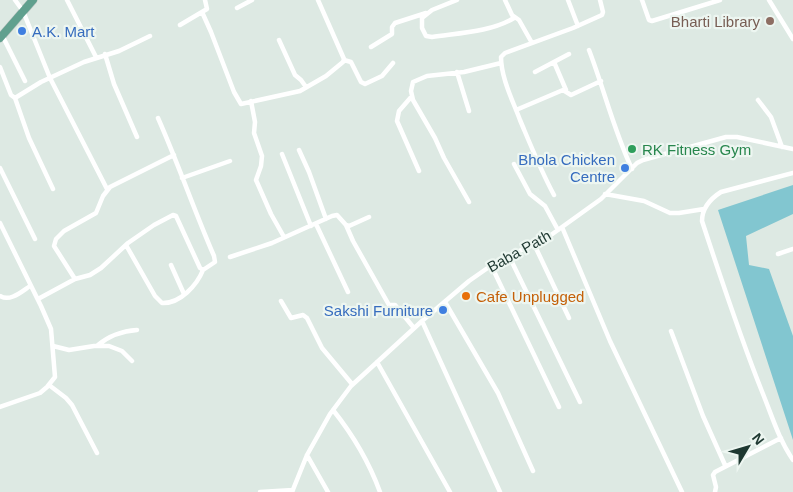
<svg xmlns="http://www.w3.org/2000/svg" width="793" height="492" viewBox="0 0 793 492" font-family="Arial,sans-serif">
<rect width="100%" height="100%" fill="#dde9e3"/>
<!-- water -->
<path fill="#82c6d0" d="M793 185V214L746 236 749 265 769 269 793 336V440L718 210Z"/>
<g fill="none" stroke-linecap="round" stroke-linejoin="round">
<!-- primary casing -->
<g stroke="#bcc3c1" stroke-width="9">
<path id="primary" d="M0 38 33 0"/>
</g>
<!-- minor -->
<path stroke="#fff" stroke-width="4.5" d="M15 0 23 11 50 78 107 189
M67 0 96 57
M457 0 432 10 422 18V28L426 36 432 37C459 33 491 32 514 18
M505 0 512 15 519 20 532 43
M568 0 578 26
M642 0 649 20 652 21 720 0
M769 0 793 39
M237 8 252 0
M202 12 211 32 234 92 241 104 300 91 326 76 343 62 344 59 318 0
M180 25 207 9 205 0
M2 35 25 81
M279 40 295 75 301 80 306 87
M371 47 392 34V27L395 23 426 13
M589 50C604 89 614 131 632 169
M105 54 114 84 137 137
M344 60 351 62 361 82 365 84 382 76 393 63
M554 62 566 90
M0 67 11 95 15 98 41 82 84 62 119 51 150 36
M457 72 469 111
M535 72 569 54
M412 96 399 111 397 121 419 171
M15 98 29 138 53 189
M758 100 771 117 782 147
M251 101 255 122 254 133 262 156 261 166 256 180 271 214 284 237
M516 110 563 90 571 95 601 81
M299 150 309 172 326 219
M282 154 311 226
M514 164 530 194 545 206 558 230
M0 168 35 239
M793 173 721 192C710 199 702 208 702 221 721 279 740 337 763 394 772 416 779 440 793 460
M182 178 230 161
M605 194 644 201 670 213H679L704 209
M554 195C541 171 531 146 520 120 513 101 501 78 501 57L505 53 573 28 602 15 603 12 600 0
M469 202 444 158 435 138 413 100 411 91 413 82 427 76 464 72 501 63
M0 223 41 306 51 329 55 377 47 387 40 393 0 407
M316 224 348 292
M346 225 353 241 389 305H395L414 328
M562 227 610 341 682 492
M534 244 569 318
M126 245 155 296 162 303C180 304 197 285 203 270
M778 254 793 249
M509 256 580 402
M230 257 272 243 332 216 337 215 346 225 349 226 369 217
M171 265 184 294
M491 265 559 407
M75 279 54 246 56 239 64 231 96 213 103 196 110 187 174 155
M0 296C10 302 21 292 30 286
M38 299 75 279 90 275 101 268 128 243 154 225 173 215 176 216 200 268 203 270 215 262 214 256C194 210 178 163 158 118
M281 301 291 318 303 315 307 318 322 348 352 384
M445 302 498 393 533 471
M422 321 500 492
M671 331 703 416 725 465
M98 345C110 335 122 331 137 330
M53 346 69 350 94 346H109L122 351 132 361
M377 362 450 492
M49 385 66 398 72 405 97 453
M333 410C353 435 369 462 380 492
M307 455 328 492
M260 492 293 490
M292 492 307 455 330 414 351 386 422 321 469 281 499 260 544 240 601 199 637 163 643 160 726 137H737L793 149
M715 492 716 487 713 475 715 472 781 438"/>
<!-- primary -->
<use href="#primary" stroke="#60a08e" stroke-width="8"/>
</g>
<!-- markers -->
<circle fill="#8d6e63" stroke="#edf6f1" stroke-width="2" cx="770" cy="21" r="5"/>
<g fill="#3f7fe0" stroke="#edf6f1" stroke-width="2">
<circle cx="22" cy="31" r="5"/>
<circle cx="625" cy="168" r="5"/>
<circle cx="443" cy="310" r="5"/>
</g>
<circle fill="#2e9e5b" stroke="#edf6f1" stroke-width="2" cx="632" cy="149" r="5"/>
<circle fill="#e8710a" stroke="#edf6f1" stroke-width="2" cx="466" cy="296" r="5"/>
<g text-anchor="middle" dominant-baseline="central" stroke-width="4.5" stroke-linejoin="round" paint-order="stroke">
<!-- education labels -->
<g font-size="15" fill="#785e54" stroke="#edf6f1" text-anchor="end">
<text x="760" y="21">Bharti Library</text>
</g>
<!-- shop labels -->
<g font-size="15" fill="#366cbe" stroke="#edf6f1" text-anchor="end">
<text x="32" y="31" text-anchor="start">A.K. Mart</text>
<text x="615" y="159">Bhola Chicken<tspan x="615" dy="17">Centre</tspan></text>
<text x="433" y="310">Sakshi Furniture</text>
</g>
<!-- leisure labels -->
<g font-size="15" fill="#27864d" stroke="#edf6f1" text-anchor="start">
<text x="642" y="149">RK Fitness Gym</text>
</g>
<!-- street labels -->
<g font-size="15" fill="#1e3831" stroke="#edf6f1">
<text transform="translate(519 251) rotate(-29)">Baba Path</text>
</g>
<!-- food labels -->
<g font-size="15" fill="#c56008" stroke="#edf6f1" text-anchor="start">
<text x="476" y="296">Cafe Unplugged</text>
</g>
</g>
<!-- north arrow -->
<g transform="translate(748 447) rotate(52)" stroke="#edf6f1" stroke-width="4" paint-order="stroke">
<path d="M0-4L9 19L0 12L-9 19Z" fill="#1e3831"/>
<text y="-8" font-size="14" font-weight="bold" text-anchor="middle" fill="#1e3831">N</text>
</g>
</svg>
